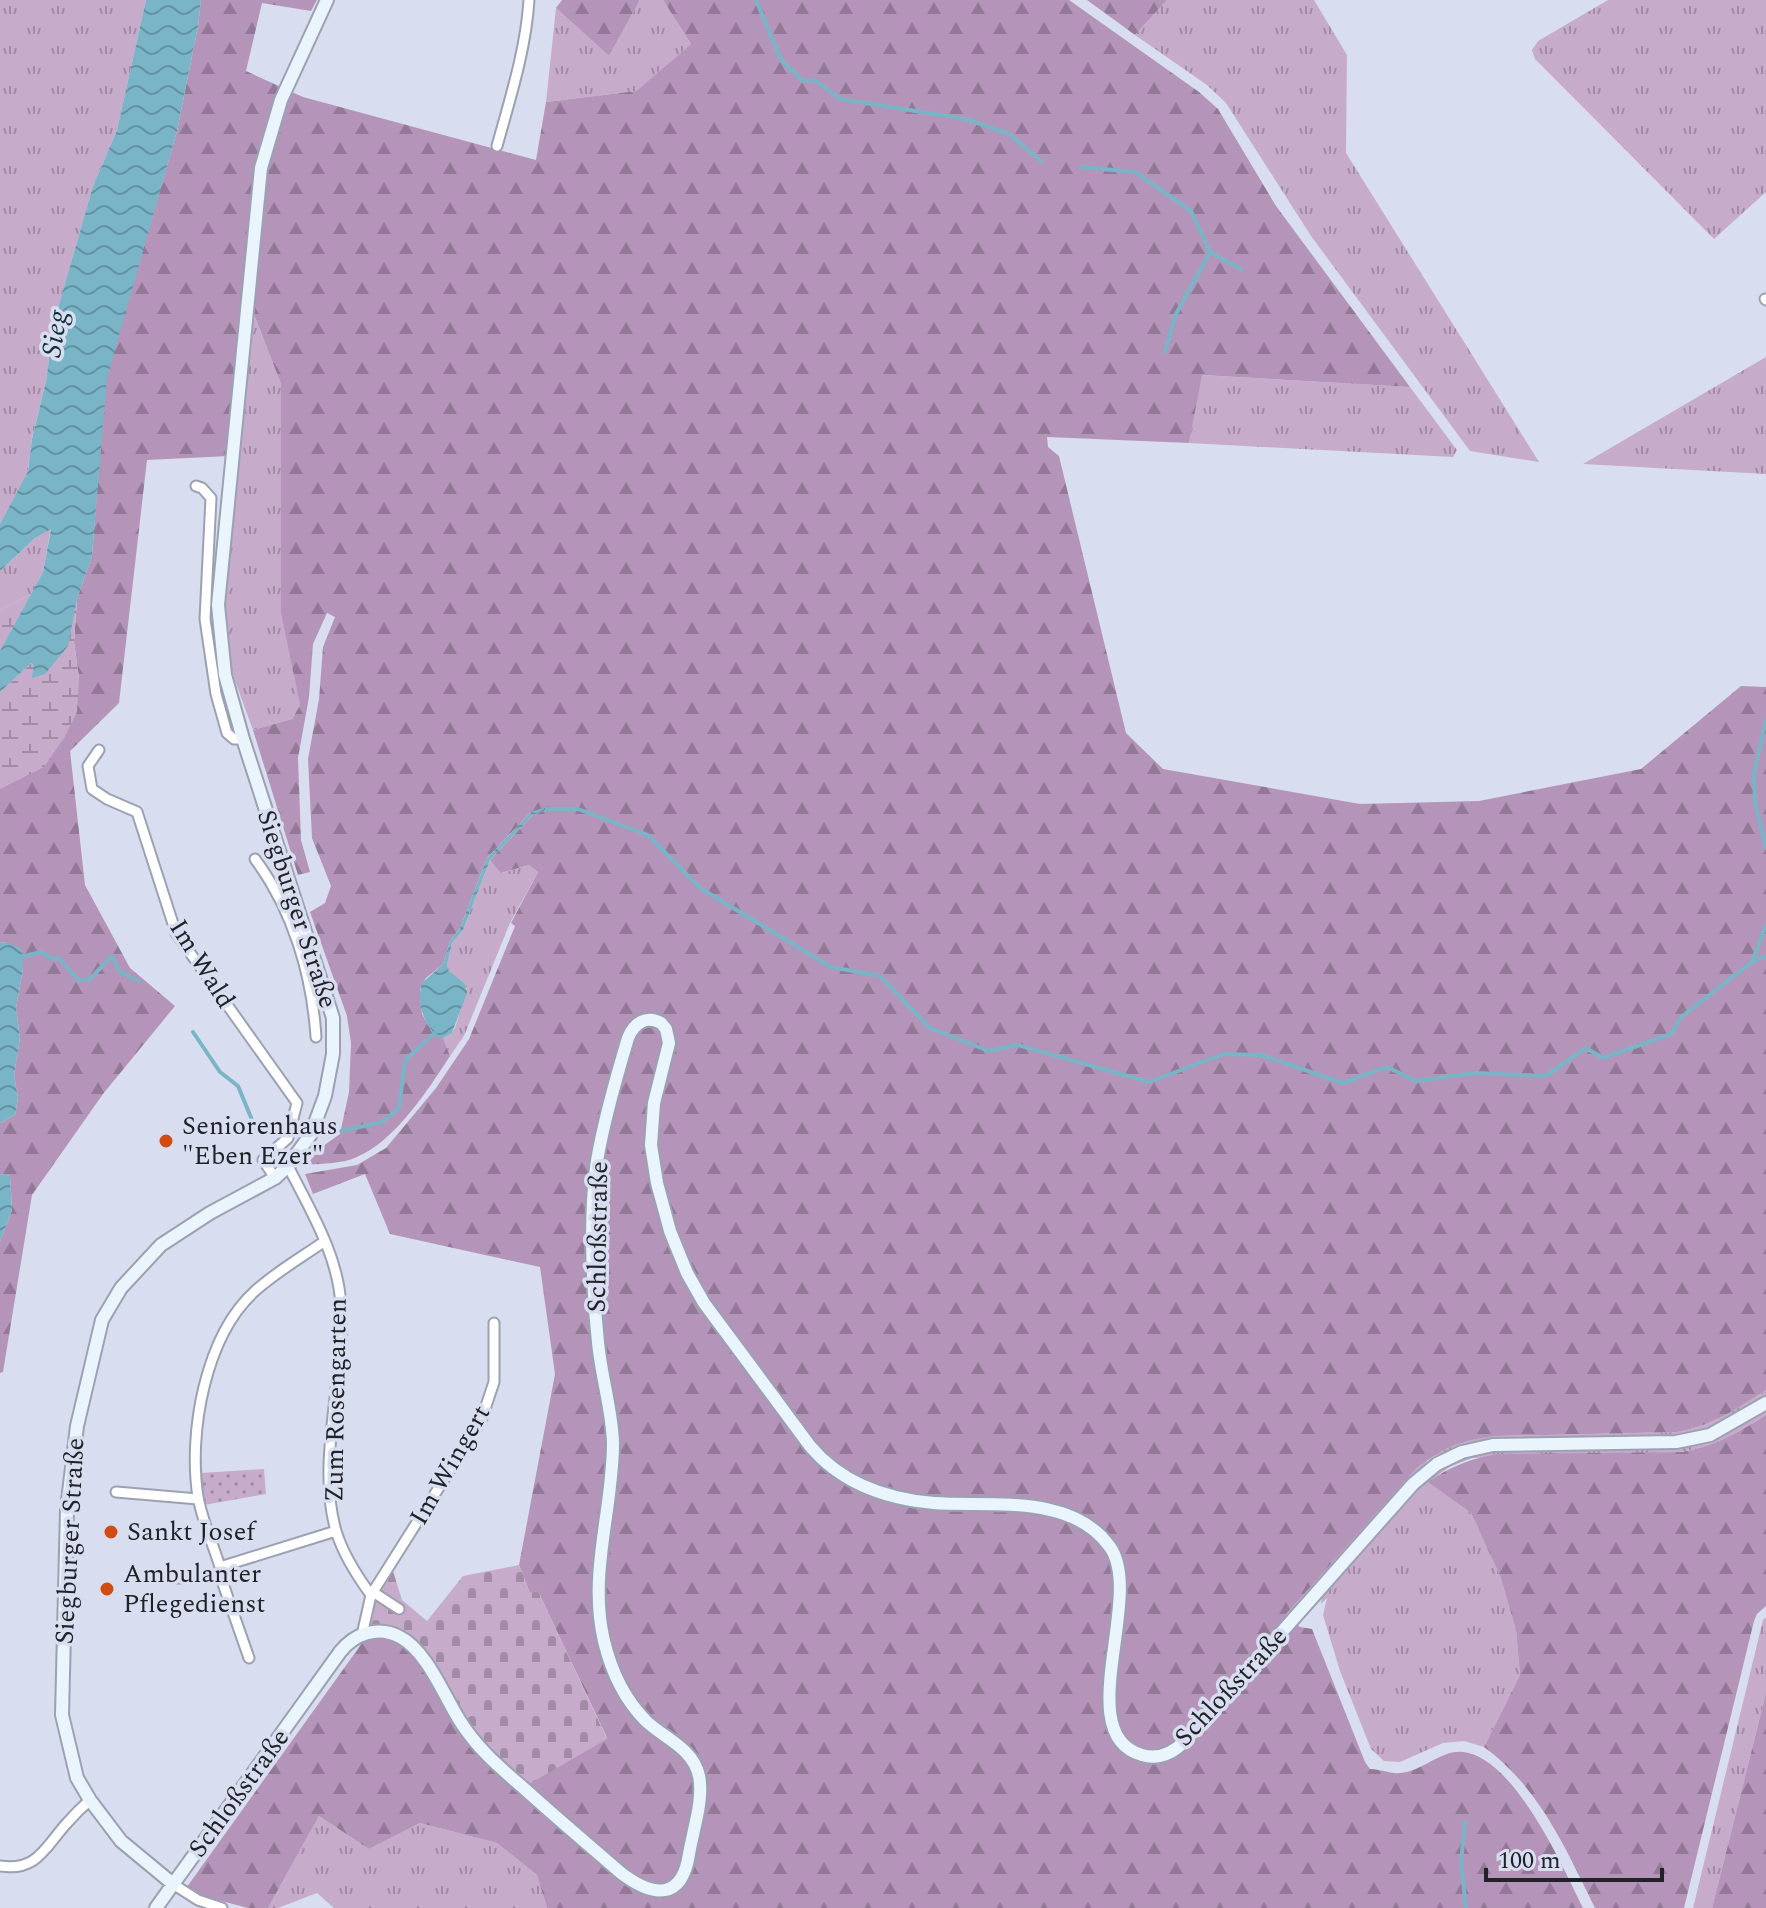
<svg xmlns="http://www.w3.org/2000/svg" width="1766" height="1908" viewBox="0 0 1766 1908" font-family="Spectral,serif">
<defs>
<pattern id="grass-tufts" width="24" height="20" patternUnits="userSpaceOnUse" patternTransform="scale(2)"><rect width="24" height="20" fill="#c7abcb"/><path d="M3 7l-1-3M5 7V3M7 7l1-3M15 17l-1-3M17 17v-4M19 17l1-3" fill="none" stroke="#a18ba5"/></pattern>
<pattern id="forest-firs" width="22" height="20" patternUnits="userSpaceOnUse" patternTransform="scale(2)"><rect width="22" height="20" fill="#b594ba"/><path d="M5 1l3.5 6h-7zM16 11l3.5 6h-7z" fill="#937897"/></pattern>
<pattern id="wetland-marsh" width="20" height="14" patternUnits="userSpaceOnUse" patternTransform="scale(2)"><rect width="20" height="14" fill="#c7abcb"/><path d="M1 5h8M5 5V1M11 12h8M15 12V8" fill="none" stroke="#a18ba5"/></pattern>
<pattern id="cemetery-stones" width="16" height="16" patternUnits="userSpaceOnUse" patternTransform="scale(2)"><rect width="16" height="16" fill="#c7abcb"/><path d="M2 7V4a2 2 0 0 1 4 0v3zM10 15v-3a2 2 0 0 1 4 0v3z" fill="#a18ba5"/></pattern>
<pattern id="park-dots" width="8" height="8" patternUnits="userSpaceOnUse" patternTransform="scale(2)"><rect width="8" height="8" fill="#c7abcb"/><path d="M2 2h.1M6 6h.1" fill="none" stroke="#a18ba5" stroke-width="1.8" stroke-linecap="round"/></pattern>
<pattern id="water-waves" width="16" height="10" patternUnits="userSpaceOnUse" patternTransform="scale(2)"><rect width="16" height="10" fill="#79b5c7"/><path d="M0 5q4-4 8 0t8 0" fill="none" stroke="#6393a2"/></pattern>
</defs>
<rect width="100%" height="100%" fill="#d8deef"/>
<!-- grass -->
<path fill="url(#grass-tufts)" d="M0 0H146L117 130 93 186 54 322 46 381 32 438 28 471 0 524Z
M640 0H663L691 44 636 91 546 102 556 8 609 56Z
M1167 0H1314L1347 55 1346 153 1539 462 1470 451 1311 236 1226 103 1207 85 1135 35Z
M1608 0H1766V192L1714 239 1535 59 1532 50 1538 41Z
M252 310 281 384 282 613 300 705 292 719 253 730 211 615Z
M1766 357V474L1583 464Z
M1201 375 1410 387 1457 450 1453 457 1189 443Z
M51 527 43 572 31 594 0 610V571L35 538Z
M490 860 502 873 529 865 538 872 510 923 464 1036 450 1056 443 1038 452 1033 455 1028 467 988 449 971 447 965 452 943 463 930Z
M1766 1390V1396C1741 1412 1718 1428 1689 1434 1671 1438 1652 1437 1633 1438 1575 1439 1489 1431 1438 1456L1434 1455 1467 1439 1496 1436 1677 1432C1712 1426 1737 1409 1766 1390Z
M1766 1410V1415C1738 1433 1714 1446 1681 1452L1472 1458 1449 1467 1429 1482 1471 1513 1500 1576 1516 1630 1520 1675 1484 1747 1464 1741 1443 1743 1400 1762 1384 1761 1371 1749 1340 1671 1323 1615 1327 1598 1321 1604 1322 1595 1421 1485 1434 1473 1460 1459 1494 1451 1656 1449 1689 1446 1727 1434Z
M1427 1460 1426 1464 1289 1617 1285 1614 1416 1469Z
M1766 1617V1693L1712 1908H1693L1763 1620Z
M319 1816 369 1849 420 1823 497 1843 537 1875 547 1908H334L317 1893 278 1908H268Z"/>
<!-- forest -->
<path fill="url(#forest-firs)" d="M201 0H317L311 11 262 3 246 71 303 97 536 160 546 102 636 91 691 44 663 0H1069L1199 92 1218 109 1276 206 1410 387 1202 375 1189 443 1047 437 1048 447 1059 456 1126 733 1163 769 1360 804 1479 801 1641 769 1741 686 1766 687V1390C1737 1409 1712 1426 1677 1432L1496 1436C1461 1440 1444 1447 1416 1469L1286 1614 1300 1627 1312 1629 1365 1762 1370 1769C1380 1769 1390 1774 1400 1773 1422 1772 1440 1750 1463 1752 1514 1757 1563 1867 1583 1908H547L537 1875 497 1843 420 1823 369 1849 319 1816 268 1908H248L184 1891 370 1632 390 1630 607 1738 538 1591 530 1593 519 1565 555 1374 540 1267 390 1234 365 1174 313 1194 305 1174 357 1165 386 1148 436 1088 469 1039 515 926 511 923 538 872 529 865 501 873 490 860 533 815 549 809 531 812 487 858 460 928 450 941 443 964 426 978 420 989 422 1014 432 1032 443 1038 450 1056C428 1090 395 1141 357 1157 343 1164 323 1163 308 1165L316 1151 340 1134 349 1092 351 1043 347 1016 310 912 325 903 331 886 312 838 308 759 319 699 323 647 335 617 327 613 313 644 309 697 298 758 301 840 310 872 298 875 253 730 292 719 300 705 281 613V384L253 312 229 456 147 460 119 703 70 751 85 885 130 968 175 1006 103 1094 32 1195 3 1372 0 1373V1242L12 1210 10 1176 0 1174V1123L15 1115 18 1098 14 1075 20 1038 16 1008 23 968 6 942 0 943V789L79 678 74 642 77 599 92 556 106 378 177 131 198 26Z
M562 0H640L609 56 556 8Z
M1087 0H1167L1135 35Z
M1766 1415V1606L1757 1614 1754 1621 1684 1908H1595C1566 1849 1539 1787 1484 1747L1520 1675 1516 1630 1500 1576 1471 1513 1428 1482C1451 1466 1470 1459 1497 1454L1682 1452C1714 1446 1738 1433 1766 1415Z
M1766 1693V1908H1712Z"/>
<!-- wetland -->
<path fill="url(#wetland-marsh)" d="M31 594 1 650 0 651V610Z
M77 599 74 642 79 678 77 712 64 738 44 767 0 789V692L31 663 34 666Z"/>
<!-- cemetery -->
<path fill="url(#cemetery-stones)" d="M519 1565 530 1593 538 1591 607 1739 524 1787 490 1756 411 1640 370 1632C370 1608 381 1588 392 1568L402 1600 427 1621 463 1576Z"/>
<!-- park -->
<path fill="url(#park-dots)" d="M264 1469 266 1494 204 1505 201 1473Z"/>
<!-- water -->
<path fill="url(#water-waves)" d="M146 0H201L198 26 177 131 107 378 92 556 77 599 68 646 45 674 32 678 34 666 31 663 0 692V651L43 572 51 529 35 538 0 571V524L28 471 32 439 46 381 54 322 93 186 117 130Z
M549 806V809L533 815 490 860 463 930 452 943 447 965 449 971 465 984 467 993 452 1033 443 1038 437 1037C423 1022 416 1002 422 983L443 964 450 941 460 928 487 858 531 812Z
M6 942 22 949 23 968 16 1008 20 1038 14 1075 18 1098 15 1115 0 1123V943Z
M0 1174 10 1176 12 1210 0 1242Z"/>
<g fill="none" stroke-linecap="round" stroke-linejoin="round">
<!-- stream -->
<path stroke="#79b5c7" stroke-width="4" d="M756 0 781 60 803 81 815 80 840 99 966 119 1009 134 1041 161
M1081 167 1135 172 1191 211 1210 252 1241 269
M1165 352 1176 314 1210 252
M1766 720 1754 773 1755 803 1766 847
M547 809H578L648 835 700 888 831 967 880 976 930 1028 989 1051 1018 1045 1149 1082 1224 1054 1261 1055 1343 1083 1387 1067 1416 1081 1475 1073 1546 1076 1586 1048 1603 1058 1671 1034 1681 1017 1752 962 1766 956
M21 957 41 952 53 959 59 958 78 980H89L112 956 119 971 139 981
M1752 962 1766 925
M193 1032 220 1072 238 1086 257 1132H279
M341 1131 382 1122 399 1108 405 1060 437 1031
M1465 1822 1461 1863 1466 1908"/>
<!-- street casing -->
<g stroke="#9ba1b1" stroke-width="13">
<path id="street" d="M497 146C510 99 526 49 529 0
M1765 299 1766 300
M196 486 202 488 211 498 205 619 216 694 227 733 234 739H243
M99 750 88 766 92 789 107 799 137 812 176 933 297 1103 288 1138 263 1160 275 1178
M255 859C293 910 312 975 316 1037
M288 1166C310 1210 339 1256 341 1307 345 1379 316 1461 336 1531 343 1554 357 1576 371 1595L362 1635
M325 1241C302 1257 276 1272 255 1291 205 1336 188 1433 198 1497 202 1520 213 1544 220 1567L336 1531
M116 1492 198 1499
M220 1567 221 1578 249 1658
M168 1578H221
M373 1592 399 1609
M371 1595 481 1421 494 1382V1323
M0 1866C37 1872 45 1847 67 1823 74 1815 82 1807 90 1800
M173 1884 198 1900 222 1908"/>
</g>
<!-- secondary casing -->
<g stroke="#9ba1b1" stroke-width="16">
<path id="secondary" d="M173 1884 121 1841 90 1800 77 1778 62 1715 67 1509 77 1426 102 1320 121 1288 161 1245 210 1213 275 1178 288 1166 311 1134 325 1096 333 1054V1018L243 739 225 675 218 605 261 168 281 100 327 0
M156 1908 340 1652C354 1634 378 1625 400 1637 427 1651 444 1696 460 1721 478 1750 503 1770 528 1792 559 1820 590 1846 621 1873 654 1898 682 1900 689 1854 693 1830 704 1799 699 1776 693 1748 665 1739 646 1721 625 1700 611 1670 604 1641 588 1574 613 1510 613 1443 612 1409 601 1376 598 1342 592 1289 589 1212 597 1161 604 1119 616 1078 628 1038 634 1023 646 1015 661 1023L666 1029 669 1043 654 1103 651 1145 657 1183 670 1231 687 1273 704 1303 810 1446C841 1483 886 1499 934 1503 990 1507 1072 1493 1110 1547 1145 1596 1070 1735 1142 1755 1159 1760 1173 1753 1185 1741L1413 1484 1437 1464 1462 1452 1493 1445 1676 1442 1710 1435 1766 1403"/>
</g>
<!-- street -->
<use href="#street" stroke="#fff" stroke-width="9"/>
<!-- secondary -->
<use href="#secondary" stroke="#eaf4fd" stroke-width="12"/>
</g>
<!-- markers -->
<g fill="#d14b12" stroke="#d8deef" stroke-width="3">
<circle cx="166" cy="1141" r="8"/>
<circle cx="111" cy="1532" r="8"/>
<circle cx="107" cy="1589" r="8"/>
</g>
<g text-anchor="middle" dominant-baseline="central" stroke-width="7" stroke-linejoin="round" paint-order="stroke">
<!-- street labels -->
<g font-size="26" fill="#202228" stroke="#d8deef">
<text transform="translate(297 909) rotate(72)">Siegburger Straße</text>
<text transform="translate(202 964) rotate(58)">Im Wald</text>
<text transform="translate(598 1237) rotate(-89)">Schloßstraße</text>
<text transform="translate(336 1400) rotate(-89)">Zum Rosengarten</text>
<text transform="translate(450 1465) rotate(-60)">Im Wingert</text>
<text transform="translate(70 1541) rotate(-87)">Siegburger Straße</text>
<text transform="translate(1231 1687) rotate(-47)">Schloßstraße</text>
<text transform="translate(239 1793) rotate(-54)">Schloßstraße</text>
</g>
<!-- poi labels -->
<g font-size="26" fill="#202228" stroke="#d8deef" text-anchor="start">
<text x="182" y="1126">Seniorenhaus<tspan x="182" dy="30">"Eben Ezer"</tspan></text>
<text x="127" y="1532">Sankt Josef</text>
<text x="123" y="1574">Ambulanter<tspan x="123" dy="30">Pflegedienst</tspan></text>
</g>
<!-- water labels -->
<g font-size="28" font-style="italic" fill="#102e36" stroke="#d8deef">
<text transform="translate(55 334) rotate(-81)">Sieg</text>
</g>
</g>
<!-- scale -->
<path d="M1486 1868v12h176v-12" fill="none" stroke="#202228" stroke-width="4"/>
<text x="1498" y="1868" font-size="24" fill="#202228" stroke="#d8deef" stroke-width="6" paint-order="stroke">100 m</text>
</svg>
